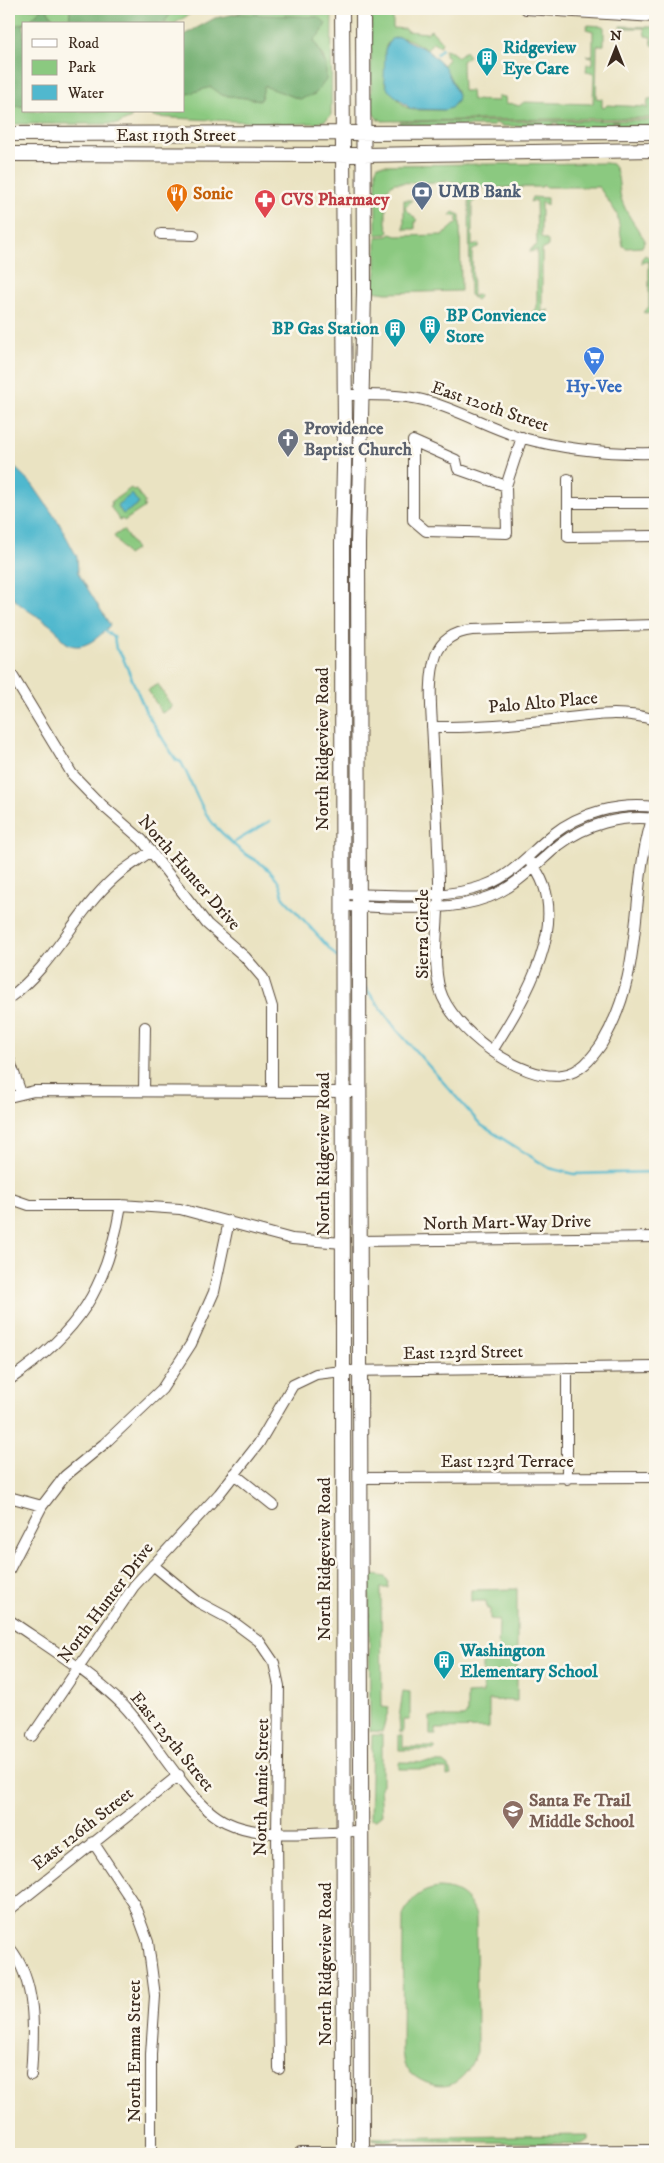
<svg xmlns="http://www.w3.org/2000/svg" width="664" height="2163" viewBox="0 0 664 2163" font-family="'IM FELL DW Pica',serif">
<rect width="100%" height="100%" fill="#fbf7ec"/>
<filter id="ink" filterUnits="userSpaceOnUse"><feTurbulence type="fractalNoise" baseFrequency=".02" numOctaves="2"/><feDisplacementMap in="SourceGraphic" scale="10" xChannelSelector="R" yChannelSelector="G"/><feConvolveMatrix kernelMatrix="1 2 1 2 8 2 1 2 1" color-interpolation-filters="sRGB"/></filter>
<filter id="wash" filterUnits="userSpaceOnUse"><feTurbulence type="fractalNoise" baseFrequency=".0096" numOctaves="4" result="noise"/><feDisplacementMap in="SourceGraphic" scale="20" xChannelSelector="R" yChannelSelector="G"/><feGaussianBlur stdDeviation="1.12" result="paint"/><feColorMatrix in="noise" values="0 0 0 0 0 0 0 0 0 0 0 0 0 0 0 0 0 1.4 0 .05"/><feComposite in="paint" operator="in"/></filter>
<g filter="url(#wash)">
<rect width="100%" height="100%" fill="#eae3c2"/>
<!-- green -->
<path fill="#8bc980" stroke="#637a4f" d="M9 9H41L29 22 9 27Z
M47 9H70L69 24H56Z
M174 9H198L174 24H163Z
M247 9H332L331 115 326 120 317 123 292 124 153 117V111H184V95L211 86 222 95 261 100 264 85 299 99 326 65 323 56 313 40 322 32 318 17 235 14Z
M373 9H393V28L406 29V31L427 33 431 30 442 42 440 47 433 42 427 50C415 42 396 29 386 46L385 84 404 106 413 110H445L455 104 457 91 443 65 449 58 445 55V49L449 50 458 57 465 51 469 56 462 61 463 91H471L472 100 498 101V96L505 97 506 105 510 103 519 106 524 102 593 104 594 73 586 71 587 64H593V57L586 56 593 55V31L586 29 587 25 604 26V45L597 46 596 98 602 99V107L604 108 607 105 645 107 647 109 648 99 655 98V118L382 121 379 118V121L372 112 371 105V25Z
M620 26 653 27 655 30V46L652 45 651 37 645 36 644 28H620Z
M24 106V111H132L131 118 118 124H9V107Z
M655 120V126H618V122H613V126L558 127V123H553V127L501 126 496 123 492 126H400V122Z
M606 163 612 164C620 172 618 186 621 198 626 214 636 226 645 240L642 247 627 248 623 246 617 214 599 187H545L543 185 542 187 470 188 461 183 446 181V182L394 183 386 190V223L389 232 387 234 376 235V169L378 165Z
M473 197 478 198 472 203V246L479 244V246L472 251 473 297 478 294 479 297 476 300 470 295 469 201Z
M532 197 547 198V205L541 202V237L548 241V246L542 250V312L549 310 546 314 531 313 537 308V250L530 252 531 249 537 245 536 200 530 202Z
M404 200H412L405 208 417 220 415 222V229H404Z
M453 212 460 215 461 291 386 293 372 291 376 273V237L388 236 391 234 397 236 443 235 458 222 456 220 458 217 450 215Z
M645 255 652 259 654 308 648 314 643 312 649 307V263L648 261 642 263V258Z
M131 488 133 490 136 489 145 503 143 505 145 507 124 521 122 519 119 520 110 506 112 504 111 502Z
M123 530 136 549 127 555 114 536Z
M158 684 172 707 162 713 148 690Z
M374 1575 385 1577 388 1581 389 1588H381L382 1707 389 1708 382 1732 370 1731 369 1581 370 1576Z
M517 1589V1701L489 1700V1728L436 1729V1735H430V1717H463L467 1715V1694L483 1693V1659L485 1655H498L499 1620 490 1619V1609H487L486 1601H471V1590Z
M403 1691 410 1692V1720H403V1732H400L399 1718Z
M372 1735H382V1785L380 1787 382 1814 375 1820 370 1819Z
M399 1735H403V1747H435V1750H399Z
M399 1762 444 1763 449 1767 451 1775 447 1776V1769H399Z
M439 1888C459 1889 470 1898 476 1916L477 2052C471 2065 467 2075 454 2083 439 2092 411 2079 404 2064 403 2061 403 2056 402 2052L403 1915C411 1898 421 1890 439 1888Z
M584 2135H588V2140L582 2144 401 2140 399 2138C393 2141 379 2142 371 2138Z"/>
<!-- forest -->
<path fill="#70ad6e" stroke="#566c46" d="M41 9H47L56 24H24V106L9 107V27L29 22Z
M70 9H174L163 24H69Z
M235 14 318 17 326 23 322 32 314 40 326 65V80L315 94 300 99 264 86 261 100 222 95 211 87 184 95V35L215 18Z"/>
<!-- water -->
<path fill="#50b8ce" stroke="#467176" d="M399 37 427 50 445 67 458 95 457 101 451 108 445 110 411 109 388 90 384 79 385 50 391 39Z
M9 462 32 484 59 523 77 557 78 573 110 625C100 637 80 655 64 641 60 638 58 632 55 629 39 615 23 611 9 593Z
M132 494 139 504 123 514 117 505Z"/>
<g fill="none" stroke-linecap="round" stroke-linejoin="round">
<!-- stream -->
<path stroke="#50b8ce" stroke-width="2.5" d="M437 54 442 49
M104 630 114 637 116 649 122 656 147 714 176 760 181 762C193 784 200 811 218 829 226 837 235 847 244 853 263 866 280 872 283 897L337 957
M233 843 270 821
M365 987 397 1030 481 1125 549 1168 574 1174 655 1172"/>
</g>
</g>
<g filter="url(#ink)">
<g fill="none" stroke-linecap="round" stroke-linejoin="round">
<!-- minor casing -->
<g stroke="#554637" stroke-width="12">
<path id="minor" d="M526 9 655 17
M161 234 194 235
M344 395C370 395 398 394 423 400 458 409 489 428 523 438 567 450 610 454 655 453
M568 479V537L655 536
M506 486 458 469 456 460 413 441V520L426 531 507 533 506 486 522 437
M568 503H655
M655 625 472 630C456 632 442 639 436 655 427 681 432 715 433 743 435 789 438 835 439 881 440 913 431 960 440 990 451 1028 522 1083 563 1075 581 1072 591 1059 601 1045 648 967 627 890 655 810
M9 670 72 774 102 805 142 840 207 924 245 957 263 978 272 1007V1092
M432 727C472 728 513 724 552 720 586 716 621 709 655 720
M342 894C387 894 444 901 486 885 513 875 530 853 552 835 581 812 618 803 655 807
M342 906C390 906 444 914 489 897 517 886 536 864 559 845 586 824 621 815 655 819
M9 998C53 966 74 914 114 878 125 868 139 860 151 851
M492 1051C523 1002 577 916 530 862
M9 1059 21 1093
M144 1090 145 1027
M9 1097 34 1091 359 1092
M9 1198 29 1205H121L180 1209 292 1239 343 1243
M360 1241 655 1237
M9 1380C79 1332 107 1289 121 1205
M234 1474 273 1505
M359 1478 655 1477
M567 1479V1368
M9 1497 42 1506
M153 1565 198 1602 228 1618 259 1641 274 1663 279 1686 277 1833 279 2069
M9 1570 42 1506 65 1476 104 1444 162 1389 191 1344 214 1292 229 1221
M9 1620C48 1647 90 1672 124 1706 154 1737 189 1805 226 1822 266 1841 317 1831 361 1831
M32 1736 134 1586 219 1494 259 1443 293 1385 316 1374 343 1371 655 1367
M93 1842 134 1904 148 1942 155 1996 151 2054V2154
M9 1910 179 1775
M9 1947C38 1982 34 2033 31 2075"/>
</g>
<!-- secondary casing -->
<g stroke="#554637" stroke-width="16">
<path id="secondary" d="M342 9 345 430 342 544 344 2154
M9 134 655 132
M9 154 363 155 655 150
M301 2154 655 2152
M362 2154 358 544 364 292 363 9"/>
</g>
<!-- minor -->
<use href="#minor" stroke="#fff" stroke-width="10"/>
<!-- secondary -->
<use href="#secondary" stroke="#fff" stroke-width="14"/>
</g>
</g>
<!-- icons -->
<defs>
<g id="building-pin" transform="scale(1.125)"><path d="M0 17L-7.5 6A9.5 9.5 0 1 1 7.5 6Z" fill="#0f9aa8" stroke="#fbf7ec"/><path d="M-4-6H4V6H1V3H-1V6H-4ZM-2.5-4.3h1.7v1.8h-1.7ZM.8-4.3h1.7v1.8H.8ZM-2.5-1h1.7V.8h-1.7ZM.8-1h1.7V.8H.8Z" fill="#fff"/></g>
<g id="bank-pin" transform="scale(1.125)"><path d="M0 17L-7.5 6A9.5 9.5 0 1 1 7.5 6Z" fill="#5c6f8a" stroke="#fbf7ec"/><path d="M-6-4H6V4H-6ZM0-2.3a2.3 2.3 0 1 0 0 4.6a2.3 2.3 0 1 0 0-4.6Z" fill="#fff"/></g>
<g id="restaurant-pin" transform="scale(1.125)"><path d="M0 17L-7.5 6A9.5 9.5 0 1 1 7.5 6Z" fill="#e8710a" stroke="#fbf7ec"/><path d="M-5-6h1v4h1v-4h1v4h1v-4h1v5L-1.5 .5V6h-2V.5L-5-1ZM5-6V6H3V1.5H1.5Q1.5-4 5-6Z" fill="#fff"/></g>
<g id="pharmacy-pin" transform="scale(1.125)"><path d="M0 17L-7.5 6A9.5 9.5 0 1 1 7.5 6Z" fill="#e0444e" stroke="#fbf7ec"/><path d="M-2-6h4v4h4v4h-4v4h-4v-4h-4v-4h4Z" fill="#fff"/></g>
<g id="supermarket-pin" transform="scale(1.125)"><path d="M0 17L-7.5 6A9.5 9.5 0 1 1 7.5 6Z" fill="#3f7fe0" stroke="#fbf7ec"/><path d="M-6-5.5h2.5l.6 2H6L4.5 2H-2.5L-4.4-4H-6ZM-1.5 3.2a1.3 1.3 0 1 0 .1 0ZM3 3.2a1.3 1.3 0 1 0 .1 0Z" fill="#fff"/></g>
<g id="church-pin" transform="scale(1.125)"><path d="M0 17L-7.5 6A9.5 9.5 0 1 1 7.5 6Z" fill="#6b7280" stroke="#fbf7ec"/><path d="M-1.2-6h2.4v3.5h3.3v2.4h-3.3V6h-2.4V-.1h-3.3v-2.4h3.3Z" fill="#fff"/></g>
<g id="school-pin" transform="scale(1.125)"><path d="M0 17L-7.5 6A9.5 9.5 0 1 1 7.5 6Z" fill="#8d6e63" stroke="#fbf7ec"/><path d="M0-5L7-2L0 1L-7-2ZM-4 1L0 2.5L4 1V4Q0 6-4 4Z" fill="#fff"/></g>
</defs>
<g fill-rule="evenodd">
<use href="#building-pin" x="487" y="58"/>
<use href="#bank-pin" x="422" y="192"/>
<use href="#restaurant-pin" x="177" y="194"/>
<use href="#pharmacy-pin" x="265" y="200"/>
<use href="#building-pin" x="430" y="326"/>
<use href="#building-pin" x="395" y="329"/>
<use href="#supermarket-pin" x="594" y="357"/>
<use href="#church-pin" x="288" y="439"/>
<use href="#building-pin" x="444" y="1661"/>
<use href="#school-pin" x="513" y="1811"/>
</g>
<g text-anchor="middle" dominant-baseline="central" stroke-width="5" stroke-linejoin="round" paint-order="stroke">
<!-- culture labels -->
<g font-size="18" font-weight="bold" fill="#0d838f" stroke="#fbf7ec" text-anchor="start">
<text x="503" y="48">Ridgeview<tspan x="503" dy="21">Eye Care</tspan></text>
<text x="446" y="316">BP Convience<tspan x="446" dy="21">Store</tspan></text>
<text x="379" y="329" text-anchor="end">BP Gas Station</text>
<text x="460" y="1651">Washington<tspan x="460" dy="21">Elementary School</tspan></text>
</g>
<!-- street labels -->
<g font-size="18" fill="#3b2a1e" stroke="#fbf7ec">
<text x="176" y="136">East 119th Street</text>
<text transform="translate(490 407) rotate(19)">East 120th Street</text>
<text transform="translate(543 703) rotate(-5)">Palo Alto Place</text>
<text transform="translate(323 749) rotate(-90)">North Ridgeview Road</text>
<text transform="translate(189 873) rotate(49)">North Hunter Drive</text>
<text transform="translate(423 934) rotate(-90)">Sierra Circle</text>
<text transform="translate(324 1154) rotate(-90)">North Ridgeview Road</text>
<text transform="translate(507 1223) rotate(-1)">North Mart-Way Drive</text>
<text transform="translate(463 1353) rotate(-1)">East 123rd Street</text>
<text x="507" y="1462">East 123rd Terrace</text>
<text transform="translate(325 1559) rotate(-90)">North Ridgeview Road</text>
<text transform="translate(106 1603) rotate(-53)">North Hunter Drive</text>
<text transform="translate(172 1742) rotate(51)">East 125th Street</text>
<text transform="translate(262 1787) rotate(-89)">North Annie Street</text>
<text transform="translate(83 1829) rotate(-38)">East 126th Street</text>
<text transform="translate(326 1964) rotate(-90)">North Ridgeview Road</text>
<text transform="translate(135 2051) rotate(-90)">North Emma Street</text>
</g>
<!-- service labels -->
<g font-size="18" font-weight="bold" fill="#4e5e75" stroke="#fbf7ec" text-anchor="start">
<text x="438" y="192">UMB Bank</text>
</g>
<!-- food labels -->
<g font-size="18" font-weight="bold" fill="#c56008" stroke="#fbf7ec" text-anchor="start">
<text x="193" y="194">Sonic</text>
</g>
<!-- health labels -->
<g font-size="18" font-weight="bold" fill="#be3a42" stroke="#fbf7ec" text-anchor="start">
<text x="281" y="200">CVS Pharmacy</text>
</g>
<!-- shop labels -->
<g font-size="18" font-weight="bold" fill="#366cbe" stroke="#fbf7ec">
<text x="594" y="387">Hy-Vee</text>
</g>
<!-- worship labels -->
<g font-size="18" font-weight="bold" fill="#5b616d" stroke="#fbf7ec" text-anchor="start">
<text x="304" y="429">Providence<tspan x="304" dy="21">Baptist Church</tspan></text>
</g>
<!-- education labels -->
<g font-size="18" font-weight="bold" fill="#785e54" stroke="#fbf7ec" text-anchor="start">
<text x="529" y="1801">Santa Fe Trail<tspan x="529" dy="21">Middle School</tspan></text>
</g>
</g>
<!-- margin -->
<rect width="664" height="2163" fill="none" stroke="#fbf7ec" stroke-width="30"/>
<!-- legend -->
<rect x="22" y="22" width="162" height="90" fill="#fbf7ec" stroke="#aea59a"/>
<rect x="32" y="39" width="25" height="8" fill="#ffffff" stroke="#aea59a"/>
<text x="68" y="48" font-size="15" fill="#3b2a1e">Road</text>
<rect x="32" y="60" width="25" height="15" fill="#8bc980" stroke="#aea59a"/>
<text x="68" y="72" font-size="15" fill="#3b2a1e">Park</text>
<rect x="32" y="85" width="25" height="15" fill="#50b8ce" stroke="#aea59a"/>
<text x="68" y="98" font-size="15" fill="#3b2a1e">Water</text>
<!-- north arrow -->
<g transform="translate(616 48)" stroke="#fbf7ec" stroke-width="4" paint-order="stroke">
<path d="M0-4L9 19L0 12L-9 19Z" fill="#3b2a1e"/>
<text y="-8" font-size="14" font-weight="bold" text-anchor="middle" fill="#3b2a1e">N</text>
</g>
</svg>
